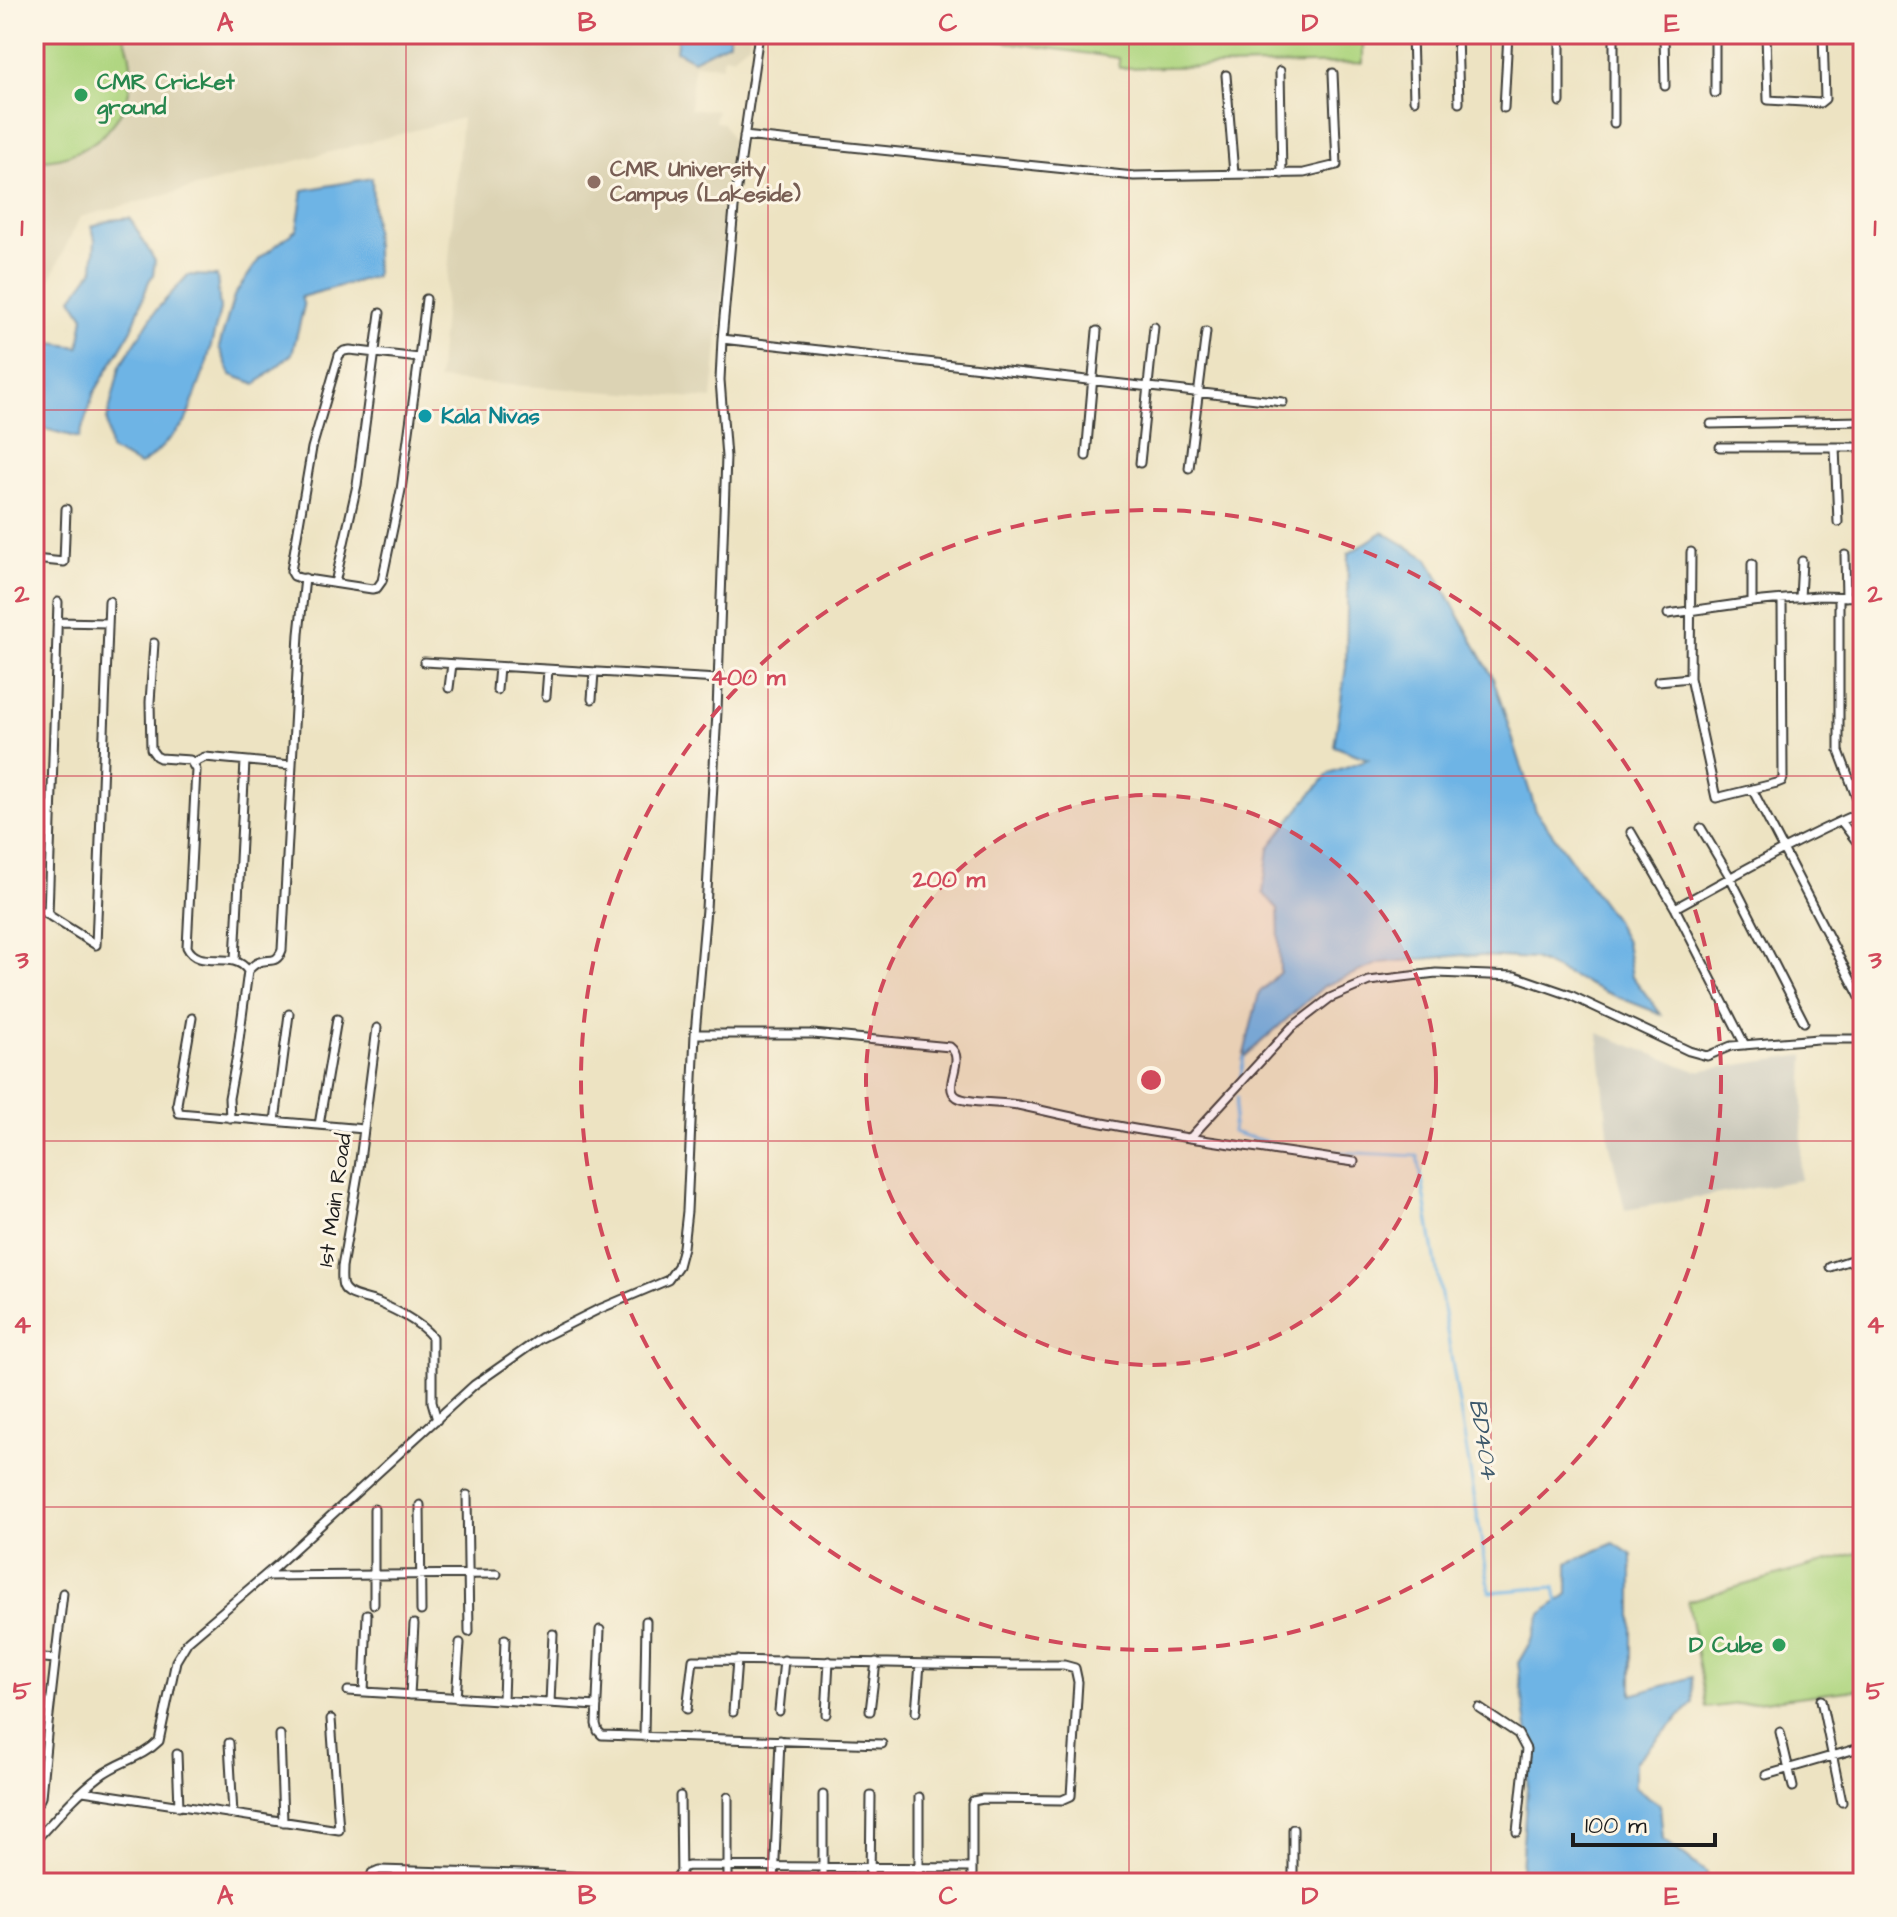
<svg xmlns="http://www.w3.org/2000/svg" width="1897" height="1917" viewBox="0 0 1897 1917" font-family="'Architects Daughter',sans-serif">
<rect width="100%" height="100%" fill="#fcf5e5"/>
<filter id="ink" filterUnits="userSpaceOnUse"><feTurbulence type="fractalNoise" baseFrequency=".0125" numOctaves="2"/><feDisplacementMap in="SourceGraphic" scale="16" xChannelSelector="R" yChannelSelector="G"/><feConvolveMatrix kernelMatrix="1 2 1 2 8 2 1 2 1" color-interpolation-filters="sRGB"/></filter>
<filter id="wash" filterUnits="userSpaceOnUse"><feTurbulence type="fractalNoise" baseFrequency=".006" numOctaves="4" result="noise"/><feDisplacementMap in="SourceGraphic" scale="32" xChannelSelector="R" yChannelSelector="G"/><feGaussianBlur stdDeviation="1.8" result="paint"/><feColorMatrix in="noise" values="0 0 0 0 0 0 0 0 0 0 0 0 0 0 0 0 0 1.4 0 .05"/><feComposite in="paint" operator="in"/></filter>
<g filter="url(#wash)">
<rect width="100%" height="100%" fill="#ede3c2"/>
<!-- built -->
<path fill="#dcd3b4" d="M34 34H750L749 43 732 57 724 56 722 66 694 64 690 109 717 110 715 122 723 123 736 147 712 399 438 380 462 118 80 217 34 313Z"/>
<!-- industrial -->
<path fill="#c6c5b8" d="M1598 1033 1696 1071 1805 1055 1800 1180 1625 1210 1609 1141Z"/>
<!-- green -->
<path fill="#aed57f" stroke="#65784e" stroke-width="2" d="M34 34H123C152 99 101 162 34 160Z
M949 34H1363V63L1119 68V58Z
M1863 1551V1689L1706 1708 1688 1601Z"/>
<!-- water -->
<path fill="#6eb4e5" stroke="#456880" stroke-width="2" d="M678 34H729V42L693 60 676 51Z
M372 178 376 276 301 297 304 306 292 354 256 384 231 375 219 347 234 296 260 258 297 229 303 190Z
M130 218 155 261 153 275 149 281 132 329 94 393 79 438 34 426V370L45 342 79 347 84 317 72 298 93 270 95 240 92 226 111 220Z
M188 275 217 276 220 310 206 366 185 423 155 454 140 465 110 450 107 420 120 366 157 309Z
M1383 532 1428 559 1493 678 1536 811 1613 917 1626 942 1632 976 1661 1014 1605 992 1534 959 1464 955 1380 963 1324 986 1243 1058 1259 993 1280 972 1278 909 1263 893 1269 848 1297 811 1329 773 1368 759 1334 746 1346 667 1348 554Z
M1614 1543 1632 1555V1695L1692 1677 1693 1703 1635 1762V1787L1660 1805 1663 1839 1707 1873 1706 1883H1520L1530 1749 1518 1663 1533 1637 1541 1614 1568 1594V1563Z"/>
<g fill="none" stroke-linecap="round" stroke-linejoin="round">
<!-- stream -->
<path stroke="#6eb4e5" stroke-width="3" d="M1240 1081 1244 1057
M1237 1098 1232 1132 1296 1150 1418 1156 1490 1592 1555 1587 1558 1603"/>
</g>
</g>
<g filter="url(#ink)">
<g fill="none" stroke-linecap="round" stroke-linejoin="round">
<!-- street casing -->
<g stroke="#3b3a35" stroke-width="11">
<path id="street" d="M1412 34 1414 100
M1457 34 1459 103
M1664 34 1665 86
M1715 34V93
M1766 34 1768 100 1820 103 1825 99 1823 34
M1280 71 1282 174
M1226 75 1234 174
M1560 102V34
M1504 108 1508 34
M1614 123V34
M744 136 1134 176 1304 173 1337 165 1333 73
M722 339 1283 402
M350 350 419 358 401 490 382 581 377 588 372 589 300 578 294 576 291 571 312 448 339 355 344 351Z
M419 358 426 299
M1711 424 1863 421
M1720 447H1863
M1835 447 1838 522
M1086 456 1097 331
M1140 463 1154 327
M1189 468 1206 332
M1691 552 1690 678 1716 798 1777 783 1782 781 1783 778 1782 600
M1845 555 1846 597
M34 559 64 562 66 509
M1752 564V602
M335 583 357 485 380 313
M1839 597V751L1863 815
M1800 598 1802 561
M1668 614 1752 602 1817 596 1863 597
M57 622 108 623
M154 643 150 702 151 749 156 756 160 758 190 760 196 770 187 947C199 972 233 948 248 971
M424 662 718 679
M1658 681 1690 678
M449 688 452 664
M497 690 499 667
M546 696 548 670
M592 699 594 673
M193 763 205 757 291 765
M1752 789 1863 1003
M1841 821 1863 850
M1701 828 1730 877 1804 1022
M1631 832 1675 908 1745 1045
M34 906 96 945 109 601
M1675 908C1737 874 1798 839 1863 811
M48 915 58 602
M235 960 245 761
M192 1018 177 1104 179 1113 364 1129
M377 1028 359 1168 342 1267C342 1273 341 1281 343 1286 347 1297 367 1298 377 1302 395 1310 419 1321 432 1337V1402L437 1420
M695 1034H813L950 1047C967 1060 941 1086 957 1097 968 1104 1003 1102 1018 1105 1037 1109 1057 1114 1077 1118 1168 1137 1262 1148 1354 1162
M230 1118 229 1098 237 1055 248 971C249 969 255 964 257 963 268 957 276 966 282 950L299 634 305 578
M275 1121 289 1014
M319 1125 337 1019
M1190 1138 1291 1028 1330 998 1369 981 1436 973 1515 976 1570 995 1689 1051 1707 1056 1731 1046 1818 1039H1863
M1830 1267 1863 1256
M1861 1358H1863
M467 1495 469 1632
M420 1505 421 1611
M374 1509V1604
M265 1576 497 1574
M600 1630 596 1724 598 1731 602 1735 882 1744
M34 1657 55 1659
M348 1691 597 1706
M364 1692 367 1614
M410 1695 414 1624
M456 1698 460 1643
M503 1700 505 1639
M1821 1700 1842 1802
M550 1703 553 1634
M1479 1708 1518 1734 1526 1749 1517 1832
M687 1709 693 1660C816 1660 940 1666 1064 1665L1075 1668 1078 1682 1071 1796 1062 1800 983 1799 973 1801 972 1804V1883
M779 1711 784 1660
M870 1711 876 1662
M733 1712 737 1660
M916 1712 920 1664
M826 1714 829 1661
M1780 1732 1793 1787
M280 1735 283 1822
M644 1737 646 1621
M229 1743 233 1814
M177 1754 179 1807
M1766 1775 1863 1747
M83 1791 339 1830 331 1719
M823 1795V1883
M680 1796 681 1883
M728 1797V1883
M34 1802 39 1801 41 1797 48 1724 63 1593
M34 1842C55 1819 75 1795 100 1776 118 1762 142 1758 159 1741L176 1661 188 1641 276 1566 474 1385 541 1338 597 1310 668 1280 678 1266 683 1247 687 1211 695 1034 706 909 717 712 726 457 720 380 722 339 734 208 759 34
M370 1883 372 1873 379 1870 523 1874 669 1881 676 1878 684 1867 689 1866 972 1868
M774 1883 780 1740
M870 1883 871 1796
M919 1883V1797
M1293 1883V1829"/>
</g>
<!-- street -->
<use href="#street" stroke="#fff" stroke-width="7"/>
</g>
</g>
<!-- grid -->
<path fill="none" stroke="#d1495b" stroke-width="2" stroke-opacity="0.55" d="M406 34V1883M768 34V1883M1129 34V1883M1491 34V1883M34 410H1863M34 776H1863M34 1141H1863M34 1507H1863"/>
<!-- distance rings -->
<circle cx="1151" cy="1080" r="285" fill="#d1495b" fill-opacity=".12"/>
<g fill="none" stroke="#d1495b" stroke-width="4" stroke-dasharray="14 10">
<circle cx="1151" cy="1080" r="285"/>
<circle cx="1151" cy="1080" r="570"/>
</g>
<!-- markers -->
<g fill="#2e9e5b" stroke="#fcf5e5" stroke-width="3">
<circle cx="81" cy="95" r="8"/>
<circle cx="1779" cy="1645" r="8"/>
</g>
<circle fill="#8d6e63" stroke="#fcf5e5" stroke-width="3" cx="594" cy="182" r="8"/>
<circle fill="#0f9aa8" stroke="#fcf5e5" stroke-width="3" cx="425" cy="416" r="8"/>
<g text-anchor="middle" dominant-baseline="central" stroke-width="6" stroke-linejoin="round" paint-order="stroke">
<!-- leisure labels -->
<g font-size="22" font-weight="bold" fill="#27864d" stroke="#fcf5e5" text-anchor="start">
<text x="97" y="82">CMR Cricket<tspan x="97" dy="25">ground</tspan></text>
<text x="1763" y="1645" text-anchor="end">D Cube</text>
</g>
<!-- education labels -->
<g font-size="22" font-weight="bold" fill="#785e54" stroke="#fcf5e5" text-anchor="start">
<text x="610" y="169">CMR University<tspan x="610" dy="25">Campus (Lakeside)</tspan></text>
</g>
<!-- culture labels -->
<g font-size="22" font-weight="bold" fill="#0d838f" stroke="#fcf5e5" text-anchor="start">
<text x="441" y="416">Kala Nivas</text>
</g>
<!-- street labels -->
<g font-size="22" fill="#1c1c1c" stroke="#fcf5e5">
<text transform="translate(335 1200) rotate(-82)">1st Main Road</text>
</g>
<!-- water labels -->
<g font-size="24" font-style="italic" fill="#3d596c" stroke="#fcf5e5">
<text transform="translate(1483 1439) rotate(81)">BD404</text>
</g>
</g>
<circle cx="1151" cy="1080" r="12" fill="#d1495b" stroke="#fcf5e5" stroke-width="4"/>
<g font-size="24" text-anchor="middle" font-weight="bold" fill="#d1495b" stroke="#fcf5e5" stroke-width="6" stroke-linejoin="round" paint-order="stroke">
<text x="748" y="685">400 m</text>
<text x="949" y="887">200 m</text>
</g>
<!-- margin -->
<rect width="1897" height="1917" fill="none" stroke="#fcf5e5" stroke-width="88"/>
<!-- scale -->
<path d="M1573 1833v12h142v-12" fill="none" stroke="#1c1c1c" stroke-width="4"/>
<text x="1585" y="1833" font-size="24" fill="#1c1c1c" stroke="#fcf5e5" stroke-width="6" paint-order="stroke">100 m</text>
<rect x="44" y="44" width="1809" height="1829" fill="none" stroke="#d1495b" stroke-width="3"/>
<g font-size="26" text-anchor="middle" font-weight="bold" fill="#d1495b">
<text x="225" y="31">A</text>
<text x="587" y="31">B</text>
<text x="948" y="31">C</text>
<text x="1310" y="31">D</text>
<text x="1672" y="31">E</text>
<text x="22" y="236">1</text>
<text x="1875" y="236">1</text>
<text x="22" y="602">2</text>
<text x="1875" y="602">2</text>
<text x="22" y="968">3</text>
<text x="1875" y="968">3</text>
<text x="22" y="1333">4</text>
<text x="1875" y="1333">4</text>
<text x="22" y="1699">5</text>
<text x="1875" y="1699">5</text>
<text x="225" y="1904">A</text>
<text x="587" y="1904">B</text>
<text x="948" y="1904">C</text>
<text x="1310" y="1904">D</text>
<text x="1672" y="1904">E</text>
</g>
</svg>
